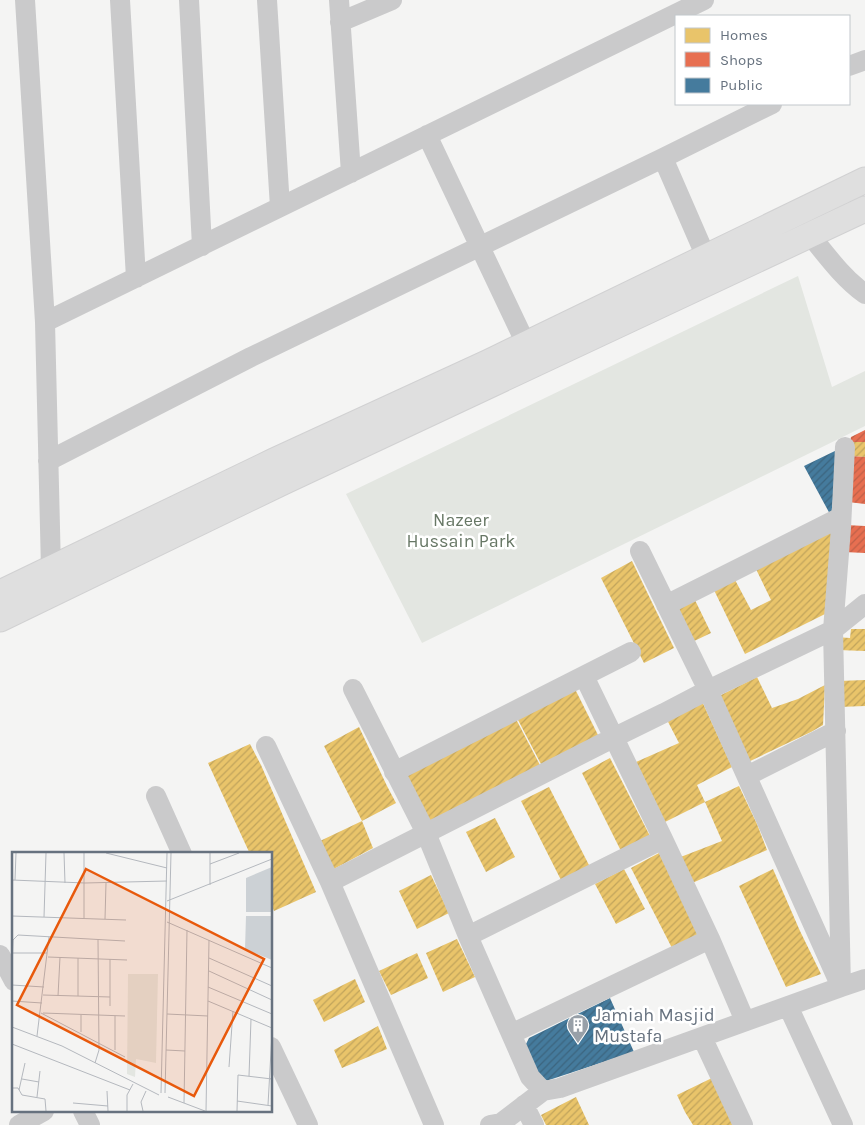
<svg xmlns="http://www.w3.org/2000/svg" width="865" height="1125" viewBox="0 0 865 1125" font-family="Karla,sans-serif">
<defs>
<pattern id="homes-hatch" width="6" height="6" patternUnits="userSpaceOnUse" patternTransform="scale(1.25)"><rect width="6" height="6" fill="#e9c46a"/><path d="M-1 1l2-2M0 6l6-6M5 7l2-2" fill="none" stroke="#c1a45c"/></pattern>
<pattern id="shops-hatch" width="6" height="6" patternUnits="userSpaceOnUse" patternTransform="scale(1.25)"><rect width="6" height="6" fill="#e76f51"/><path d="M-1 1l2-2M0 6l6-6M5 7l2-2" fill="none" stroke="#bf6048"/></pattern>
<pattern id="public-hatch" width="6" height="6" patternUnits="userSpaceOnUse" patternTransform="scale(1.25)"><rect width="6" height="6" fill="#457b9d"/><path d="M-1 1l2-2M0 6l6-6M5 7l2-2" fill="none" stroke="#3c657f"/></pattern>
</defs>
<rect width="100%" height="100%" fill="#f4f4f3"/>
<!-- green -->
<path fill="#e3e6e1" d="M798 276 832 387 865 371V426L422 643 346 494Z"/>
<!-- homes -->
<path fill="url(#homes-hatch)" d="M850 442H865V457L850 456Z
M825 525 836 533 829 612 745 654 713 588 734 578 751 610 771 600 754 565Z
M632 561 674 648 644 663 601 578Z
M693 596 711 633 690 643 671 607Z
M851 629H865V651L837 650 836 637 850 638Z
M757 677 772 708 798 699 825 685 823 725 811 732 746 763 717 697Z
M865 680V706L839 707V681Z
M575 689 599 737 542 766 517 718Z
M702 701 732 767 697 785 705 802 665 822 636 762 679 743 666 718Z
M516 719 541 767 426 825 401 777Z
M359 727 387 786 396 803 362 821 324 746Z
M250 744 261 765 316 892 274 911 271 904V854H250L208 763Z
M610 758 651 838 622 853 582 773Z
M739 786 757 824 767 850 690 884 678 858 722 841 705 802Z
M549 787 590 867 562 882 521 801Z
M495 818 515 857 486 872 466 832Z
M362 821 373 848 334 869 320 841Z
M659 853 700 933 672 948 631 868Z
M624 869 645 909 616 924 595 884Z
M773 869 800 931 821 974 786 987 739 886Z
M431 875 449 913 417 929 399 891Z
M457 939 475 977 443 992 426 953Z
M417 953 428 978 391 995 379 971Z
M355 979 365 1002 324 1022 313 1000Z
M378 1026 387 1049 342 1068 334 1050Z
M712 1078 735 1125H693L685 1112 677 1095Z
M576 1097 589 1125H546L541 1115Z"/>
<!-- shops -->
<path fill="url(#shops-hatch)" d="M865 430V442H850L851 437Z
M850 456 865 457V504L848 502Z
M845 525 865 526V553L844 552Z"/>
<!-- public -->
<path fill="url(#public-hatch)" d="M839 449 831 516 804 466Z
M610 998 634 1052 540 1083 523 1050 529 1038Z"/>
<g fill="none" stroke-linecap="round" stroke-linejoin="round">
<!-- major casing -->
<g stroke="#d1d1d2" stroke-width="27">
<path id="major" d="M0 593 274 461 489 362 865 180
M0 619 283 482 865 209"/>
</g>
<!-- minor -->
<path stroke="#cacacb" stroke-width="20" d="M25 0 45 322 51 569 60 579
M120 0 136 278
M189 0 202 246
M267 0 280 207
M339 0 351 173
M340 22 392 0
M849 66 865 60
M427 135 526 344
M663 158 706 257
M810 235C827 256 843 278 865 294
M45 322 704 0
M48 461 251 357 663 158 772 104
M640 551 708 690 837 978
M666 605 841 517
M584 676 663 839 710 939 745 1021
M353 689 426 833 468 936 530 1077 543 1091
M266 746 330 882 434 1125
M394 772 631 652
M747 776 836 731
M156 796 182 854
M330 882 613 738 664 713 708 690 833 630 865 604
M468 936 663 839
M0 955 14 981
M841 987 833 630 841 528 845 447
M788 1006 843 1125
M511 1034 710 939
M702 1037 743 1125
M271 1047 308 1125
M524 1105 534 1125
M83 1111 90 1125
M19 1125 44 1111
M490 1125 501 1123 543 1091 560 1088 841 987 865 979"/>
<!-- major -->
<use href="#major" stroke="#dfdfdf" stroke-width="25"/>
</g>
<!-- icons -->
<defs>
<g id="building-pin" transform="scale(1.125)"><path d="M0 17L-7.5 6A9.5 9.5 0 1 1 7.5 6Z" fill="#98a0a8" stroke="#fff"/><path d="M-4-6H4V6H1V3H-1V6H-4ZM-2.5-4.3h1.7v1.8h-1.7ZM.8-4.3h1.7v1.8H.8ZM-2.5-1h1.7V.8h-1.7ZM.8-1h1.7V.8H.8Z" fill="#fff"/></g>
</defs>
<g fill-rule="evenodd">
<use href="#building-pin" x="578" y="1025"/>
</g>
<g text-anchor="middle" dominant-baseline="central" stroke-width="5" stroke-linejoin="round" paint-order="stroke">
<!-- park labels -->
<g font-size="18" fill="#677765" stroke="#fff">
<text x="461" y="520">Nazeer<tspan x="461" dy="21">Hussain Park</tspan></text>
</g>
<!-- poi labels -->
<g font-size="18" fill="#67727f" stroke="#fff" text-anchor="start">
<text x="594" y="1015">Jamiah Masjid<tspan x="594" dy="21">Mustafa</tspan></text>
</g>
</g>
<!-- overview -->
<g transform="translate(12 852)">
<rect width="260" height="260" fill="#f4f4f3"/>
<path d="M116 122H146L144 211 124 207 123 225 115 222Z" fill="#e3e6e1"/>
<path d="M260 15V60H234V26ZM234 64H260V108L233 97Z" fill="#ccd1d5"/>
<path fill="none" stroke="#b4b8be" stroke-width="1" d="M52 1 53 31M72 1V66M94 1 155 16M198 1V33M198 12 227 1M0 28 73 31 155 29M3 28 4 1M155 49 260 7M0 64 114 68M32 65 34 1M93 67 94 31M155 70 260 116M1 101H35M36 105 115 108M197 106 260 134M0 116 1 88 6 83 113 89M197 119 260 148M0 133 32 135M196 135 260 162M31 143 98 145M46 144 48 105M66 144V106M0 149 30 151M196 149 260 176M98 154V107M29 161 113 205M31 161 113 164M155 162 196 164M0 175 50 194 147 243M69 180V163M25 184 37 85M0 192 118 238M103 198V164M154 198 173 199M83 211 87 198 86 88M217 215 221 159M237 224 239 167M10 227 27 230M0 236H6L10 243 33 247 34 259M7 238 13 211M95 239 96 259M149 241 155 1M153 241 159 1M25 245 28 219M156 245 193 259M225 249 260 254M61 251 96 254M172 251 175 78M256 253 260 181M115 259V243L121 232M131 259 129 250 134 239M194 259 197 88M225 259 226 223 260 227"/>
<path fill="#e8590c" fill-opacity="0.15" stroke="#e8590c" stroke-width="2.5" d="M74 17 252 107 182 244 5 153Z"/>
<rect width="260" height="260" fill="none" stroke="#67727f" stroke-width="2.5"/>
</g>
<!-- legend -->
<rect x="675" y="15" width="175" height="90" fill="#ffffff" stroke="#c2c7cc"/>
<rect x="685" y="28" width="25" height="15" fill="#e9c46a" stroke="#c2c7cc"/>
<text x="720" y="40" font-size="15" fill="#67727f">Homes</text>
<rect x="685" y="52" width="25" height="15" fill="#e76f51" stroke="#c2c7cc"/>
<text x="720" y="65" font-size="15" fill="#67727f">Shops</text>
<rect x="685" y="78" width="25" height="15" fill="#457b9d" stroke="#c2c7cc"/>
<text x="720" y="90" font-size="15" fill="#67727f">Public</text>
</svg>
